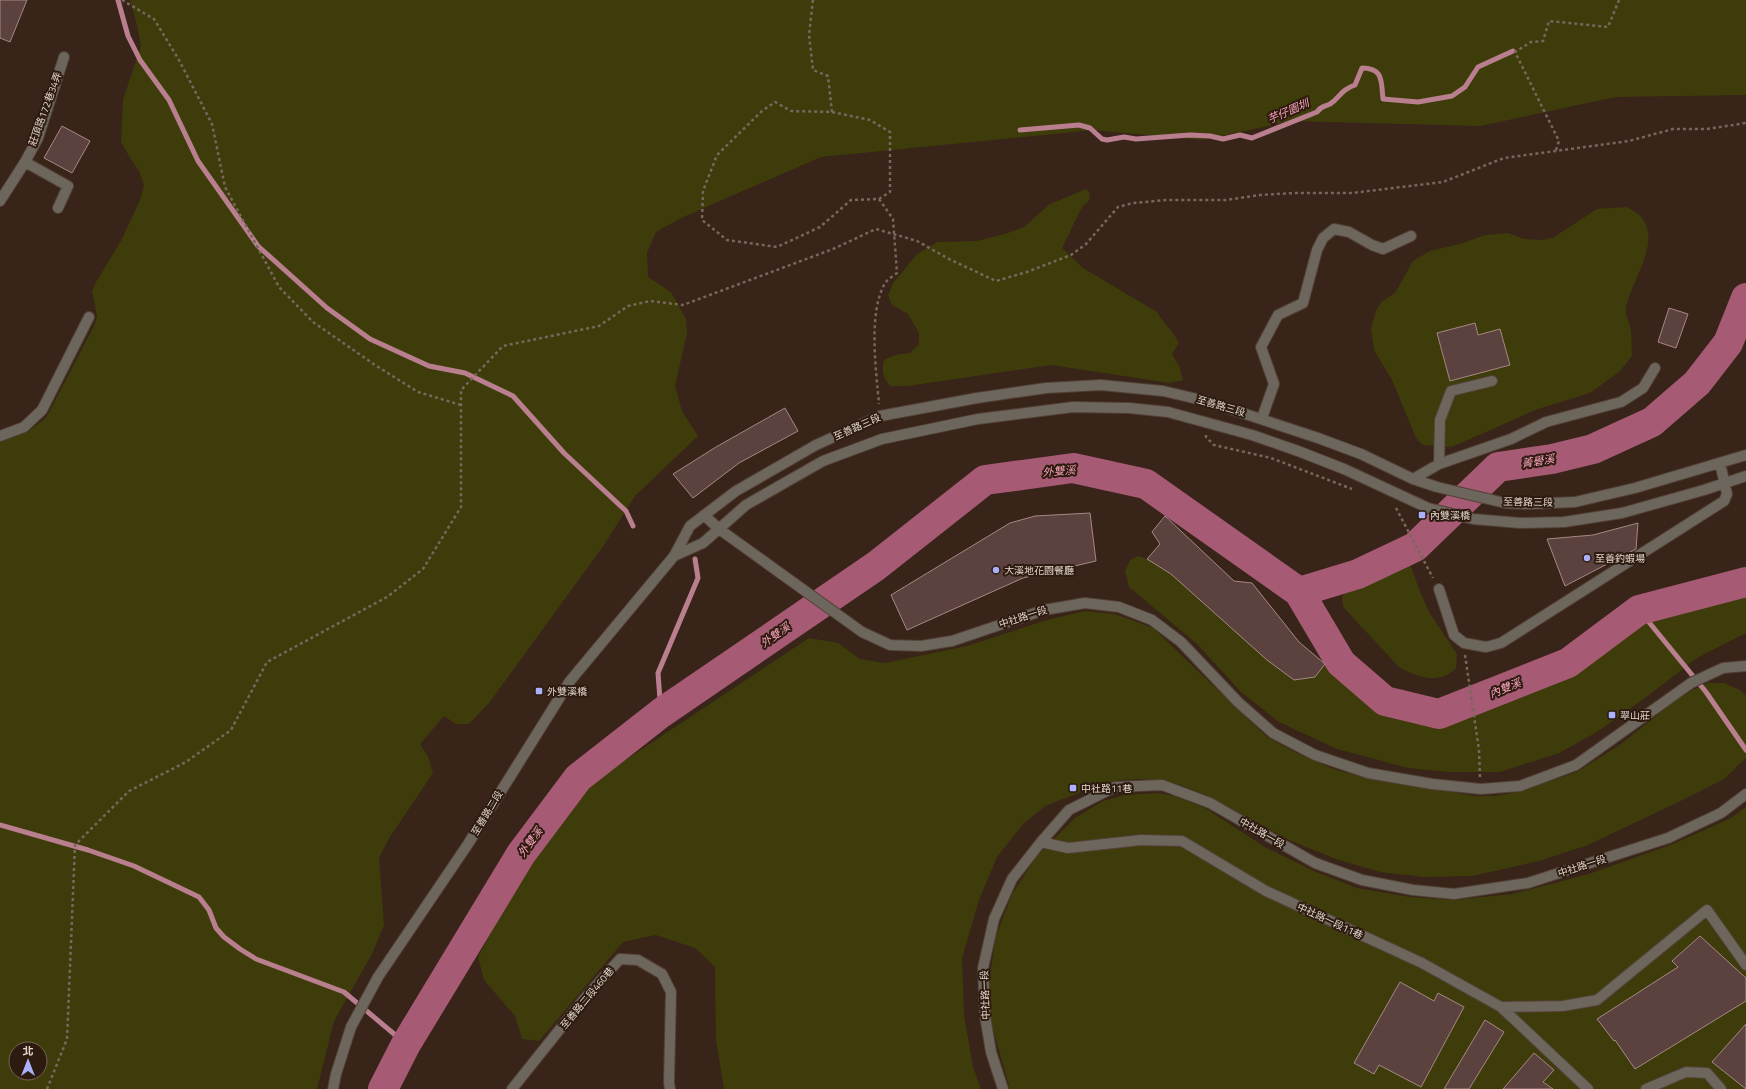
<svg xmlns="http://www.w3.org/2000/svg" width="1746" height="1089" viewBox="0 0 1746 1089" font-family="'Titillium Web','Noto Sans TC',sans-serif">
<rect width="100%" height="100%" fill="#382418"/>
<!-- green -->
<path fill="#3f3c0b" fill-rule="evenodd" d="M130 0H1746V95L1616 97 1480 126 1290 121 1203 140 1093 130 821 157 681 218 656 232 647 253 648 277 671 292 686 319 687 333 675 386 682 411 698 436 635 496 604 545 489 703 469 724H456L444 716 420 744 428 756 433 773 388 840 379 858 384 925 372 954 334 1021 317 1089H0V442L27 432 46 418 94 326 97 316 92 292 96 282 122 239 140 200 144 185 139 171 129 156 121 142 123 100 141 46 136 21ZM16 1049H40V1073H16Z
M1086 189 1090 193 1089 200 1082 207 1062 248 1083 268 1157 312C1164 324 1173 331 1179 343L1172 354 1179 366 1183 380 1170 383 1051 365 908 386H890C883 377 881 371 884 360L895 355 910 353 919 344V333L908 314 892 305 888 295 894 282 917 254 938 242 977 241 1005 234 1024 227 1050 204Z
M1626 207C1673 227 1633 275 1626 307 1625 314 1630 324 1631 331 1632 339 1631 348 1632 356L1619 372 1590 393 1538 409 1452 447 1423 445 1416 438 1392 380 1374 350 1371 328 1376 311 1381 302 1395 293 1413 261 1430 251 1463 243 1485 235 1508 233 1524 239 1542 240 1554 237 1597 209Z
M1138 556C1163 563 1184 586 1203 602 1233 629 1262 656 1294 680L1315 677 1325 664 1343 672 1362 691 1406 714 1430 720 1460 715 1581 665 1630 635 1653 618 1678 605 1746 587V633L1697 658 1645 698 1597 732 1559 753 1500 772H1450L1408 768 1337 749 1279 722 1241 692 1197 644 1129 587 1125 571 1130 560Z
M1405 559 1410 564 1419 589 1429 612 1457 654 1456 668C1440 685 1416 677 1399 667L1344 608C1341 599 1342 593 1348 586L1391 565Z
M1085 611 1115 614 1153 628 1267 737 1299 754 1333 769 1359 776 1475 796H1494L1513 793 1577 772 1621 744 1671 704 1691 691 1708 683H1724L1740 690 1746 696V758L1724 779 1689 797 1588 845 1539 861 1472 876 1424 877 1380 872 1336 859 1289 840 1206 795 1177 784 1141 779 1119 780 1092 788 1045 806 1023 824 997 857 979 900 962 958 964 1015 973 1067 981 1089H724L716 1039 715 967 695 948 656 935 623 942 539 1041 522 1039 515 1016 484 980 478 957 508 901 582 789 809 638 838 643 860 659 885 663 967 646 1047 620Z
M1158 793 1175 796 1205 808 1265 847 1316 872 1357 888 1410 897 1454 900 1512 894 1589 874 1673 844 1731 818 1746 807V1089H1010L990 1018 989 982 996 936 1012 894 1037 856 1075 818 1103 801 1125 795Z"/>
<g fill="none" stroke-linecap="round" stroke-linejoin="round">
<!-- stream -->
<path stroke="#b97f8f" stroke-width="5" d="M118 0 128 36 140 60 169 100 198 161 258 246 327 308 370 339 429 366 465 373 513 396 564 453 626 511 633 526
M1020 130 1079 125 1090 128 1102 139 1107 140 1124 137 1136 139 1190 135 1210 136 1223 139 1240 135 1252 138 1317 112C1321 106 1324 107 1330 104 1340 98 1340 90 1355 85L1362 68C1384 68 1381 82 1383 99L1418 102 1452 96 1465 87 1478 67 1513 51
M1639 610 1706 692 1746 750
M661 713 658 673 698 578 695 559
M0 825 88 850 134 866 199 897 209 910 216 928 224 937 240 949 256 959 344 992 406 1044"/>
<!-- river -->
<path stroke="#a75a74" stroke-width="30" d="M1299 592 1358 574 1415 547 1498 467 1552 459 1593 449 1652 422 1697 383 1728 343 1746 298
M383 1089 406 1044 521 854 578 778 661 713 876 566 985 480 1073 468 1146 484 1299 592 1341 663 1385 701 1439 714 1568 663 1639 610 1746 582"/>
</g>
<!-- building -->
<path fill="#5c423f" stroke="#a58884" d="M0 0H27L10 42 0 38Z
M62 126 90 141 72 173 44 158Z
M1669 308 1688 314 1676 348 1658 342Z
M1475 323 1478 335 1500 329 1510 365 1450 381 1437 333Z
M785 408 798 431 739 463 693 498 673 474 716 447Z
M1090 513 1096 561 1023 578 907 630 891 595 1010 523 1035 516Z
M1165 516 1234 581 1252 583 1299 642 1325 664 1315 677 1294 680 1267 660 1171 574 1147 559 1160 544 1152 532Z
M1638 523 1636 549 1565 586 1547 539 1593 535Z
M1700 936 1746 978V1001L1635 1069 1615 1040 1614 1041 1597 1019 1678 967 1672 961Z
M1400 982 1434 1001 1438 993 1464 1007 1421 1087 1379 1065 1374 1074 1354 1063Z
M1485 1020 1504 1032 1469 1089H1444Z
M1746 1024V1089L1712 1062Z
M1534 1053 1554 1070 1543 1082 1553 1089H1503Z"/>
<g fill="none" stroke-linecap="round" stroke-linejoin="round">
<!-- minor casing -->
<g stroke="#534035" stroke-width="12">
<path id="minor" d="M25 162 68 186 58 208
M0 201 25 162 38 138 64 57
M1262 418 1274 384 1261 347 1278 315 1303 303 1317 250 1323 238 1334 229 1349 232 1372 245 1383 249 1411 236
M0 436 24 427 42 410 89 317
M1439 464 1440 420 1451 391 1492 381
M1413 479 1439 464 1511 439 1546 422 1621 402 1643 388 1655 368
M704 515 719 529 862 632 890 645 921 646 952 641 1044 610 1085 603 1119 607 1152 620 1181 642 1238 702 1273 733 1315 755 1368 773 1432 784 1481 789 1520 786 1576 765 1691 683 1723 668 1746 666
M674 556 703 543 746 505 823 461 882 439 978 419 1073 407 1129 408 1168 412 1252 435 1298 451 1344 469 1428 508 1473 519 1520 523 1564 522 1622 513 1704 490 1746 476
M1439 589 1454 635 1464 643 1486 647 1501 643 1724 501 1727 494 1720 463
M1041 842 1068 848 1141 840 1182 841 1266 891 1422 963 1501 1007 1588 1089
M1501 1007 1563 1006 1597 1000 1707 910 1746 965
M333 1089 336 1074 351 1027 378 977 468 844 570 681 674 556 690 526 736 491 816 445 880 416 977 398 1046 388 1101 385 1163 391 1206 401 1318 438 1361 454 1413 479 1437 487 1505 503 1529 504 1575 502 1635 488 1746 455
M512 1089 584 999 620 959 638 960 662 974 671 992 669 1083 670 1089
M1003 1089 991 1052 985 1016 983 968 994 919 1012 879 1041 842 1069 810 1115 787 1162 785 1210 803 1315 863 1362 880 1413 890 1454 894 1528 883 1668 838 1721 813 1746 794
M1646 1089 1686 1072 1707 1073 1721 1089"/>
</g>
<!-- path -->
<path stroke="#78675c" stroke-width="2.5" stroke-dasharray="3 3" stroke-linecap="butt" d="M122 0 154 19 179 60 212 124 225 187 279 287 313 322 375 365 418 392 461 405
M813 0 809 35 813 70 828 76 832 112
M1556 150 1559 141 1515 52 1531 42 1543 41 1549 21 1608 27 1619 0
M879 199 890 192V132L870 120 832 112 791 111 775 102 762 111 717 155 703 191 702 220 727 240 777 247 820 227 851 200 879 199 893 219 897 273C893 276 888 279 885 283 868 313 876 369 879 404
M1206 435V437L1214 445 1271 458 1352 489
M1396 508 1433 578
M1465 655 1479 750 1480 777
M47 1089 67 1039 75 845 129 791 186 762 231 730 267 662 387 597 423 569 461 507V390L503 346 599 326 628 306 650 301 683 305 833 249 876 229 917 241 949 259 996 281 1027 272 1071 255 1086 244 1118 207 1133 203 1167 200H1226L1260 195 1295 193H1352L1443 182 1504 158 1629 141 1673 129H1707L1746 123"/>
<!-- minor -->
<use href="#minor" stroke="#6c665d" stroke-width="10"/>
</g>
<!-- markers -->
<g fill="#aab0fb" stroke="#2d1b0f" stroke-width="1.5">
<rect x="1418" y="511" width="8" height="8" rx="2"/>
<circle cx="1587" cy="558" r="4"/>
<circle cx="996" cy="570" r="4"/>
<rect x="535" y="687" width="8" height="8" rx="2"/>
<rect x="1608" y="711" width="8" height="8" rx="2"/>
<rect x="1069" y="784" width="8" height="8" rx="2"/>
</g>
<g text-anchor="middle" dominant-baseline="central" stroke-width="4" stroke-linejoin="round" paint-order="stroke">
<!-- street labels -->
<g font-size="10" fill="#e2d5cd" stroke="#2d1b0f">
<text transform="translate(45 109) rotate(-70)">莊頂路172巷34弄</text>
<text transform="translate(1221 406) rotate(16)">至善路三段</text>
<text transform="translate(857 427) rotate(-24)">至善路三段</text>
<text transform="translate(1528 502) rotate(1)">至善路三段</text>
<text transform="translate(1023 617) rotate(-18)">中社路一段</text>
<text transform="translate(487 813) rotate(-59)">至善路二段</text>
<text transform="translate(1262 833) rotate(30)">中社路一段</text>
<text transform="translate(1582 866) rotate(-18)">中社路一段</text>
<text transform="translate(1330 921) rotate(25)">中社路一段11巷</text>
<text transform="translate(985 995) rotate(-92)">中社路一段</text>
<text transform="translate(587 998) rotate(-50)">至善路二段460巷</text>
</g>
<!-- poi labels -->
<g font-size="10" fill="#e2d5cd" stroke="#2d1b0f" text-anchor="start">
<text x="1430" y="515">內雙溪橋</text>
<text x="1595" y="558">至善釣蝦場</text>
<text x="1004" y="570">大溪地花園餐廳</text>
<text x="547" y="691">外雙溪橋</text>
<text x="1620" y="715">翠山莊</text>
<text x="1081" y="788">中社路11巷</text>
</g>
<!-- water labels -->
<g font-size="11" font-style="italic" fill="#f8a2bd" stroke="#2d1b0f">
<text transform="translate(1288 111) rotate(-24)">芋仔園圳</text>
<text transform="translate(1538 461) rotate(-9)">菁礐溪</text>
<text transform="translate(1059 471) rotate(-4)">外雙溪</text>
<text transform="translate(775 635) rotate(-35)">外雙溪</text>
<text transform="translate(1505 688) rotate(-22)">內雙溪</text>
<text transform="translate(530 842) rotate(-54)">外雙溪</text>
</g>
</g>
<!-- north arrow -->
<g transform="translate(28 1061)"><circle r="19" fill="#2d1b0f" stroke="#75655b"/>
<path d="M0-3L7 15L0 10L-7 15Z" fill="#aab0fb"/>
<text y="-6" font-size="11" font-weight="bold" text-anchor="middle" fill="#e2d5cd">北</text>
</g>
</svg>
